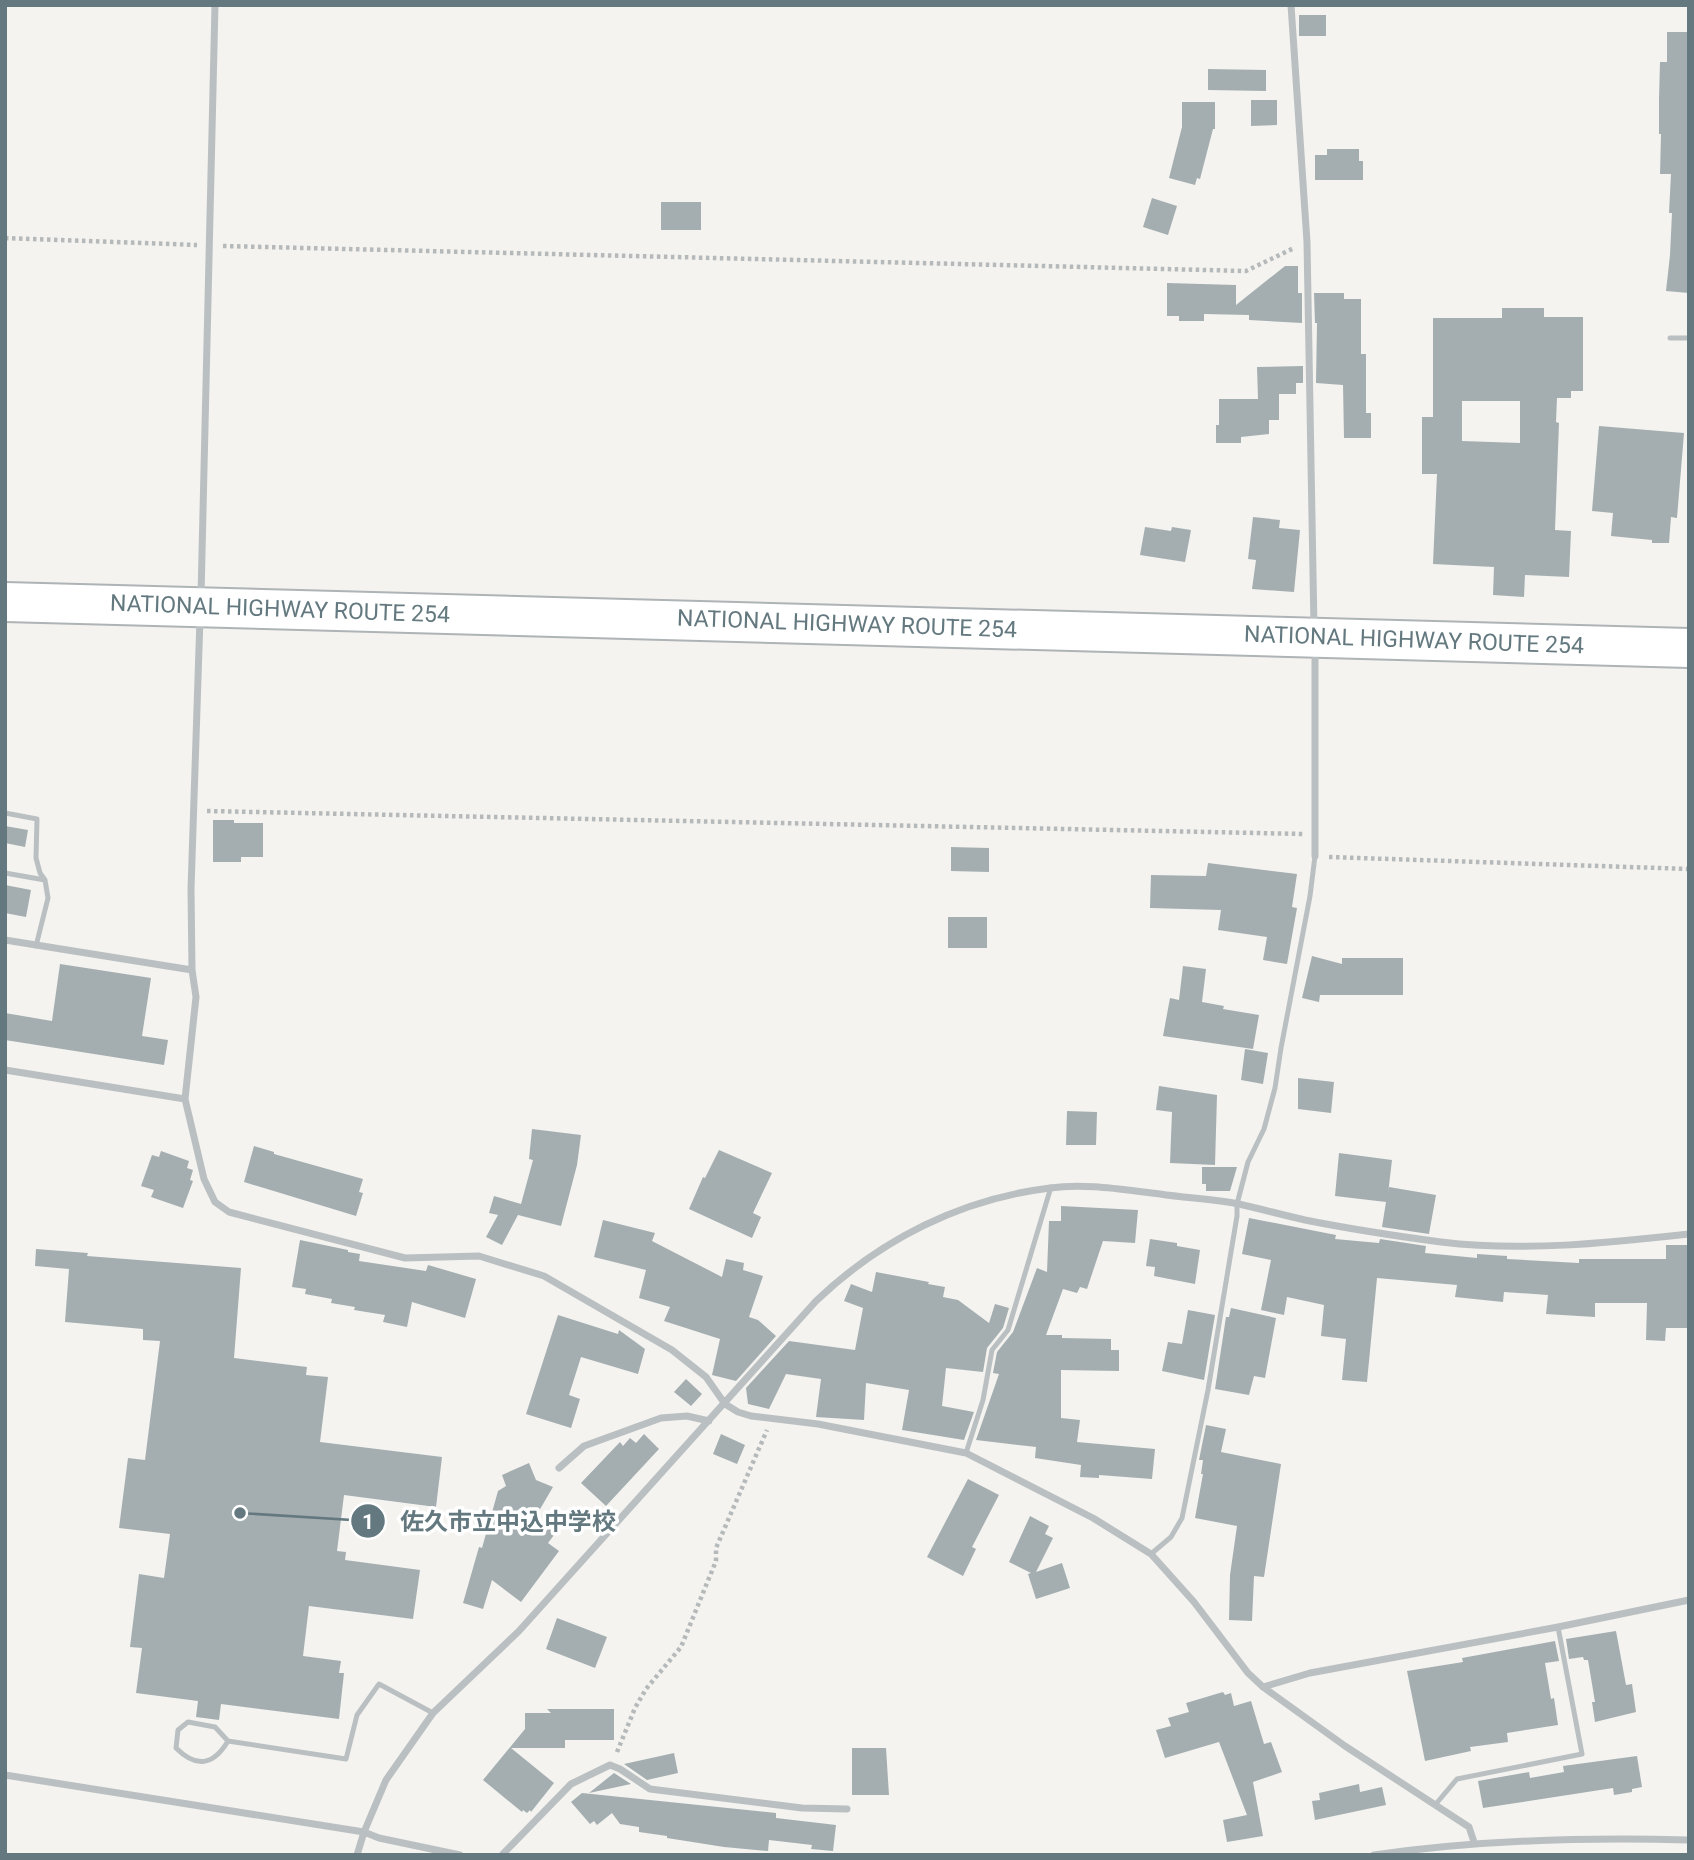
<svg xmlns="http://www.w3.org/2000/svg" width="1694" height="1860" viewBox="0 0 1694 1860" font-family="Roboto,'Noto Sans JP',sans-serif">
<rect width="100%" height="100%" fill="#f4f3f0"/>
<!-- building -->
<path fill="#a4aeb0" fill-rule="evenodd" d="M1299 15H1326V36H1299Z
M1667 32H1689V228L1687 257H1689V293L1666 291 1670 255 1672 213H1669L1671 174H1660L1661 134H1659V99L1660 62H1667Z
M1208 69 1266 70V91L1208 90Z
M1251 100H1277V125L1251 126Z
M1182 102H1215V129H1213L1200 179 1197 178 1195 185 1169 178 1182 127Z
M1327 149H1359V161H1363V180H1315V155H1327Z
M1152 198 1177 206 1168 235 1143 227Z
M661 202H701V230H661Z
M1285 266H1298V293H1302V323L1249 320V315L1204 314V321H1179V316H1167V283L1236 285V305Z
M1314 293H1344V299H1361V354H1366V413H1371V438H1344L1343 385 1316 383 1317 323H1315Z
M1502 308H1544V317H1583V391H1571V398H1557L1556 422 1559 423 1555 530 1571 531 1569 577 1525 575 1524 597 1493 595 1494 567 1433 564 1437 474H1422V417H1433V318H1502ZM1462 401H1520V443L1462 441Z
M1303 366V383H1296V394H1279V420H1269V434L1241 437V443H1216V425H1219V399H1258L1257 367Z
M1599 426 1684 433 1677 518 1671 517 1669 543H1652V540L1611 536 1613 513 1592 511Z
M1253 517 1280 520 1279 528 1300 530 1294 592 1252 589 1256 560 1248 559Z
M1145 527 1171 531 1172 527 1191 530 1185 562 1140 555Z
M213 820H234V823H263V857H241V862H213Z
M5 826 28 830 25 847 5 843Z
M951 847 989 848V872L951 871Z
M1208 863 1297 874 1292 907 1297 908 1287 964 1263 960 1267 937 1218 930 1221 910 1150 908 1151 875 1206 876Z
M5 885 31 890 26 917 5 913Z
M948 917H987V948H948Z
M1312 956 1342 964V958H1403V995H1320L1319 1002 1302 998Z
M60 964 151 978 142 1036 168 1040 164 1065 5 1040V1013L52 1021Z
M1183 966 1206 969 1202 1002 1224 1006 1223 1009 1259 1015 1253 1049 1163 1036 1170 998 1179 1000Z
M1245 1049 1268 1053 1263 1084 1241 1080Z
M1298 1078 1334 1082 1331 1113 1298 1109Z
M1159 1086 1217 1095 1215 1165 1170 1163 1172 1112 1156 1110Z
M1067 1111 1097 1112 1096 1145H1066Z
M532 1129 581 1135 577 1165 561 1226 518 1215 519 1213 502 1245 486 1237 498 1215 489 1213 494 1196 521 1204 533 1160 529 1159Z
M254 1146 274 1152V1154L363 1179 359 1192 363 1193 356 1216 244 1182Z
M719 1150 772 1173 753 1213 761 1217 752 1238 689 1209 703 1177 705 1178Z
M161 1151 189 1161 187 1168 193 1170 190 1180 193 1181 183 1208 151 1197 154 1190 141 1186 152 1155 159 1157Z
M1339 1153 1392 1160 1388 1194 1389 1187 1436 1195 1429 1234 1382 1227 1386 1202 1335 1196Z
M1202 1167H1237L1230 1191H1206V1184H1202Z
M1061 1206 1138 1210 1135 1243 1103 1241 1087 1289 1080 1287 1077 1293 1063 1289 1046 1335H1062V1338L1111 1339V1350H1119V1371L1061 1370V1418L1080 1420 1077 1442 1155 1449 1152 1479 1099 1475V1478L1080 1477 1081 1465 1035 1458 1036 1447 976 1440 999 1374 993 1373 997 1352 1013 1332 1037 1268 1047 1272 1049 1221H1061Z
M1249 1218 1336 1235 1335 1239 1379 1243 1380 1239 1426 1246 1425 1253 1477 1258V1254L1507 1256V1259L1579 1263V1259H1666V1245H1689V1328H1666L1665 1341 1646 1340 1647 1303H1595V1317L1546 1314 1548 1295 1504 1292 1503 1302 1455 1297 1457 1285 1377 1278 1367 1382 1342 1380 1346 1339 1321 1336 1324 1305 1287 1297 1284 1315 1261 1310 1271 1260 1242 1254Z
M603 1220 655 1233 652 1241 722 1277 726 1259 744 1263 743 1270 763 1276 749 1317 758 1320 776 1336 736 1381 712 1375 720 1339 664 1321 670 1307 639 1298 646 1270 594 1257Z
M1150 1239 1177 1243V1246L1200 1250 1195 1284 1154 1276 1155 1267 1146 1266Z
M300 1240 348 1250V1252L360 1254 359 1261 426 1271 428 1265 476 1279 465 1318 412 1302 407 1327 383 1322 385 1315 354 1310 355 1307 331 1303 332 1299 305 1294 306 1289 292 1287Z
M36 1249 88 1253 87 1256 241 1268 234 1358 307 1367 306 1375 328 1377 320 1442 442 1457 436 1507 344 1495 337 1551 346 1552 345 1560 420 1570 413 1619 309 1606 303 1656 341 1661 339 1673H344L339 1719 221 1704 219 1720 196 1717 198 1701 136 1693 142 1648 130 1647 139 1574 164 1578 170 1534 119 1528 128 1458 145 1460 160 1341 143 1340V1329L65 1322 69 1269 35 1266Z
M876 1272 929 1282 928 1284 945 1287 943 1297 958 1300 989 1323 995 1304 1009 1308 1003 1328 987 1348 983 1372 946 1368 942 1406 974 1412 964 1440 902 1430 909 1390 866 1383 864 1420 816 1417 821 1379 786 1374 769 1409 748 1404 746 1388 789 1341 855 1350 863 1308 844 1301 851 1284 872 1292Z
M1231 1308 1276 1318 1265 1378 1254 1376 1249 1395 1215 1389 1226 1317H1229Z
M1188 1310 1215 1315 1204 1380 1162 1371 1168 1342 1182 1344Z
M558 1315 618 1334 619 1330 645 1349 638 1374 581 1357 569 1395 580 1399 571 1428 526 1414Z
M686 1379 702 1394 691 1406 674 1392Z
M1206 1425 1226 1429 1221 1452 1281 1464 1264 1577 1254 1576 1252 1621 1229 1620 1230 1575 1237 1526 1195 1518 1203 1474H1201L1203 1460H1199Z
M644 1434 659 1449 606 1506 581 1483 620 1442 623 1446 630 1438 636 1443Z
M721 1434 745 1445 737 1464 713 1454Z
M529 1463 536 1480 553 1487 536 1516 557 1531 548 1543 559 1551 521 1602 492 1580 483 1609 463 1603 479 1547 482 1548 498 1491 506 1486 502 1475Z
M968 1479 999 1495 972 1547 976 1549 963 1576 927 1557Z
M1030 1516 1049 1526 1045 1534 1053 1538 1036 1572 1062 1563 1070 1588 1036 1599 1028 1574 1031 1573 1009 1562Z
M557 1618 607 1637 595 1668 546 1649Z
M1616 1631 1626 1685 1632 1684 1636 1712 1595 1722 1592 1702H1595L1588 1660H1584L1583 1657 1569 1659 1566 1639Z
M1555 1641 1559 1661 1545 1663 1551 1699 1554 1698 1558 1725 1507 1733 1508 1742 1470 1747 1471 1751 1425 1761 1407 1671 1463 1662 1462 1658Z
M1223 1692 1225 1695 1231 1693 1234 1706 1251 1701 1264 1744 1271 1742 1282 1772 1253 1782 1263 1836 1227 1842 1223 1820 1247 1815 1219 1742 1165 1758 1156 1730 1171 1726 1168 1718 1189 1712 1186 1703Z
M547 1709H614V1740H565V1748H511L554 1783 531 1812 530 1810 527 1813 523 1810 522 1812 483 1780 525 1729V1713H551Z
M852 1748H886L889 1795H852Z
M674 1753 678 1773 647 1780 624 1764Z
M1637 1756 1642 1787 1632 1789V1792L1614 1795 1613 1788 1483 1808 1478 1781 1529 1772 1530 1778 1564 1772 1563 1766Z
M614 1773 631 1784 589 1793Z
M1359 1784 1360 1792 1382 1787 1386 1805 1315 1820 1312 1801 1320 1800 1319 1793Z
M582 1793 776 1813V1818L836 1825 833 1851 811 1849 812 1845 769 1840 768 1851 724 1847 667 1838V1836L639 1832V1827L620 1824 612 1813 597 1825 594 1821 590 1824 571 1802Z"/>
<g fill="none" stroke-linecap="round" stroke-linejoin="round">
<!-- highway casing -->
<g stroke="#aeb3b5" stroke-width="42">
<path id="highway" d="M5 602 1689 648"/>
</g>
<!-- path -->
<path stroke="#b5b9ba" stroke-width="4.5" stroke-dasharray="3.5 3.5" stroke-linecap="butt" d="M5 238 197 245
M223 246 1246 271 1294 248
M207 811 1304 834
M1329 857 1689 869
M617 1752 635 1708 646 1689 681 1647 716 1561V1548L767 1430"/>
<!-- lane -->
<path stroke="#bac0c2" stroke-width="5" d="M1670 338H1689
M5 813 37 819 36 858 40 873 45 880 48 898 36 946
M5 873 45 880
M966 1453 983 1400 992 1350 1008 1330 1051 1187
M1151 1554 1171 1537 1182 1518 1208 1390 1237 1216V1204L1248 1162 1264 1129 1275 1088 1281 1048 1310 896 1315 856
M228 1741C213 1766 196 1768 176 1748L178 1730 188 1722 215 1727 228 1741 346 1759 357 1715 379 1684 433 1713
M1435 1805 1457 1779 1582 1754 1558 1627"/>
<!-- street -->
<path stroke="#bac0c2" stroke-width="7" d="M1291 5 1307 242 1314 628
M201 596 215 5
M1315 856V650
M5 940 192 970
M5 1070 185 1099 204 1179 215 1202 229 1212 405 1258 479 1256 544 1276 672 1350 706 1377 725 1404 738 1412 751 1416 818 1424 966 1453 1093 1518 1151 1554 1194 1602 1248 1673 1263 1687 1345 1746 1469 1827 1474 1842
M185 1099 196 997 192 970 191 889 200 618
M559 1468 584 1446 661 1418 687 1416 709 1421
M1263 1687 1310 1673 1558 1627 1689 1600
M5 1775 364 1832 379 1838 460 1855
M357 1855 364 1832 386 1780 433 1713 519 1631 816 1301C881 1239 961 1199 1050 1188 1086 1183 1124 1190 1160 1194 1186 1198 1213 1199 1239 1204 1261 1209 1283 1215 1305 1220 1350 1229 1396 1236 1441 1242 1523 1252 1607 1243 1689 1234
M502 1855 571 1784 610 1765 620 1769 650 1789 802 1808 847 1809
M1374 1855C1479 1840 1583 1837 1689 1840"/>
<!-- highway -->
<use href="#highway" stroke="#fff" stroke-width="38"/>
</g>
<g text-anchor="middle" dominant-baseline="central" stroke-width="7" stroke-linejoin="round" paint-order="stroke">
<!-- street labels -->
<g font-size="23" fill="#64797f" stroke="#fff">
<text transform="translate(280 609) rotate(2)">NATIONAL HIGHWAY ROUTE 254</text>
<text transform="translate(847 624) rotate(2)">NATIONAL HIGHWAY ROUTE 254</text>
<text transform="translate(1414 640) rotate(2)">NATIONAL HIGHWAY ROUTE 254</text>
</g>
</g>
<!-- callouts -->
<path fill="none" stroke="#64797f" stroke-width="2.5" d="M240 1513L368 1521"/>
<g fill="#64797f" stroke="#fff" stroke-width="2.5">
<circle cx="240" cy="1513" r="7"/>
<circle cx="368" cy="1521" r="18"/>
</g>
<g font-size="21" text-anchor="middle" font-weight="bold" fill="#fff">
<text x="368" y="1529">1</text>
</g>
<g font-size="24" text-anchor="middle" font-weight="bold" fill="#64797f" stroke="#fff" stroke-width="7" stroke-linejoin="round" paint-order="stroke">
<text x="508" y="1530">佐久市立中込中学校</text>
</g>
<!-- border -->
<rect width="1694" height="1860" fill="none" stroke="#64797f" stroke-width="14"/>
</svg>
